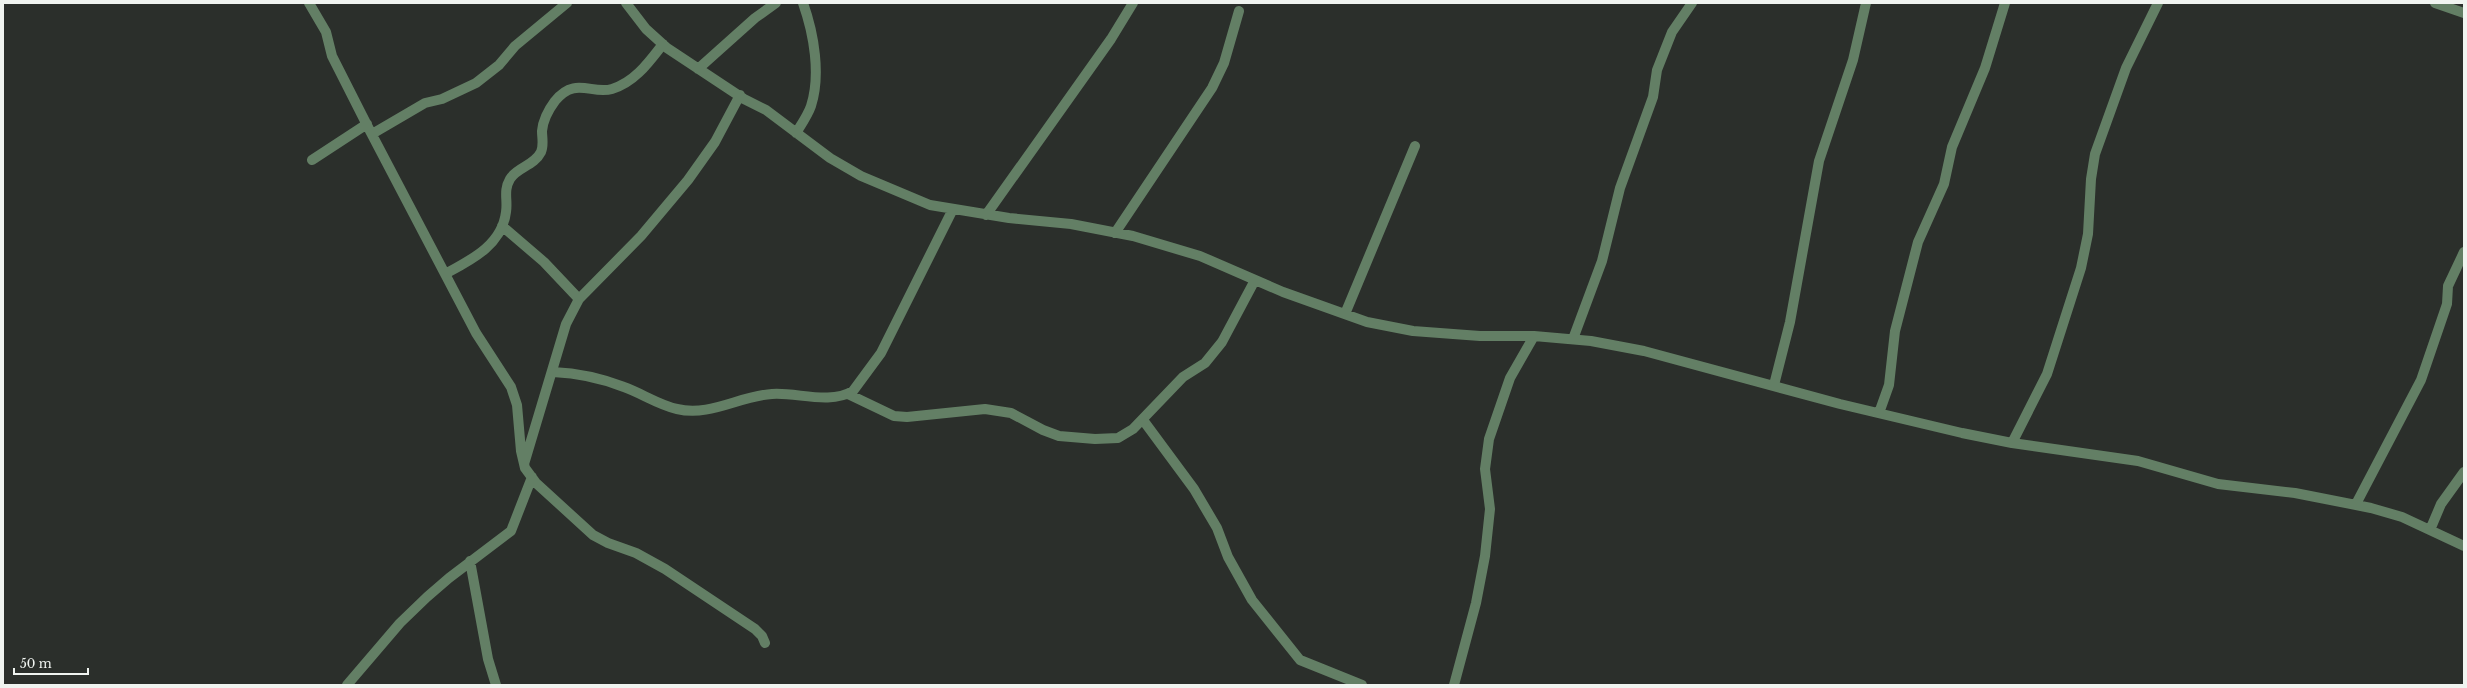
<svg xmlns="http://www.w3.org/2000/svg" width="2467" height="688" viewBox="0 0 2467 688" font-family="'Libre Baskerville',serif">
<rect width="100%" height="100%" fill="#2b2f2b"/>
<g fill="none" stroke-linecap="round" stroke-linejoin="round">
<!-- minor -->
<path stroke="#637f65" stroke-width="10" d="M309 3 326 32 332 56 369 129 476 333 511 387 517 405 521 451 525 468 536 483 593 535 608 543 636 553 665 569 755 629 762 636 765 643
M626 3 646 29 667 48 744 99 766 110 830 158 861 176 930 205 1009 218 1071 224 1133 236 1200 256 1283 292 1367 322 1413 331 1480 336H1534L1591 341 1644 351 1840 404 1962 433 2012 443 2138 461 2218 484 2295 493 2371 508 2402 517 2464 546
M2435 3 2464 13
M698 69 755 18 776 3
M796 133C801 125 808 115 811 106 821 75 814 34 803 3
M372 134 425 103 442 99 476 83 499 65 515 46 567 3
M312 160 367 124
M986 215 1111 39 1133 3
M502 226 544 262 579 299
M1115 233 1212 88 1224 63 1239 11
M445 274C471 260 502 245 506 212 508 200 503 191 510 179 517 167 534 166 541 152 544 145 542 138 542 131 543 120 549 109 555 101 575 76 592 95 612 89 635 82 649 62 663 44
M1345 314 1415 146
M1573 339 1602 261 1620 188 1653 97 1657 70 1672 32 1692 3
M553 372C576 373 601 378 624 387 641 393 659 405 677 409 710 417 739 396 772 394 797 392 829 405 853 391L881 353 953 209
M1774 385 1790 322 1819 161 1853 60 1866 3
M848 394 894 416 907 417 985 409 1011 413 1043 430 1059 436 1095 439 1118 438 1133 429 1183 377 1205 363 1222 342 1255 280
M1879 413 1889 385 1895 331 1918 242 1944 184 1952 147 1985 68 2005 3
M1143 420 1194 489 1217 528 1228 557 1252 600 1300 660 1362 685
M2012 443 2047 374 2081 268 2088 234 2091 179 2095 154 2126 68 2158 3
M524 464 566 324 579 299 641 236 688 180 715 142 740 95
M2356 504 2421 380 2447 304 2448 286 2464 252
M2430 530 2441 504 2464 472
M470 561 488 659 496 685
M347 685 400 623 427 597 449 578 511 531 532 477
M1454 685 1476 603 1485 556 1490 509 1485 469 1489 439 1510 378 1534 336"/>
</g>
<!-- border -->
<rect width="2467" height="688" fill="none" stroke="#f0f4f0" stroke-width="8"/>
<!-- scale -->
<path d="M14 668v6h74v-6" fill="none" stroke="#f0f4f0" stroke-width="2"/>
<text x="20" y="668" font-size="12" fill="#f0f4f0" stroke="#2b2f2b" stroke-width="3" paint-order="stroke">50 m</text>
</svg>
